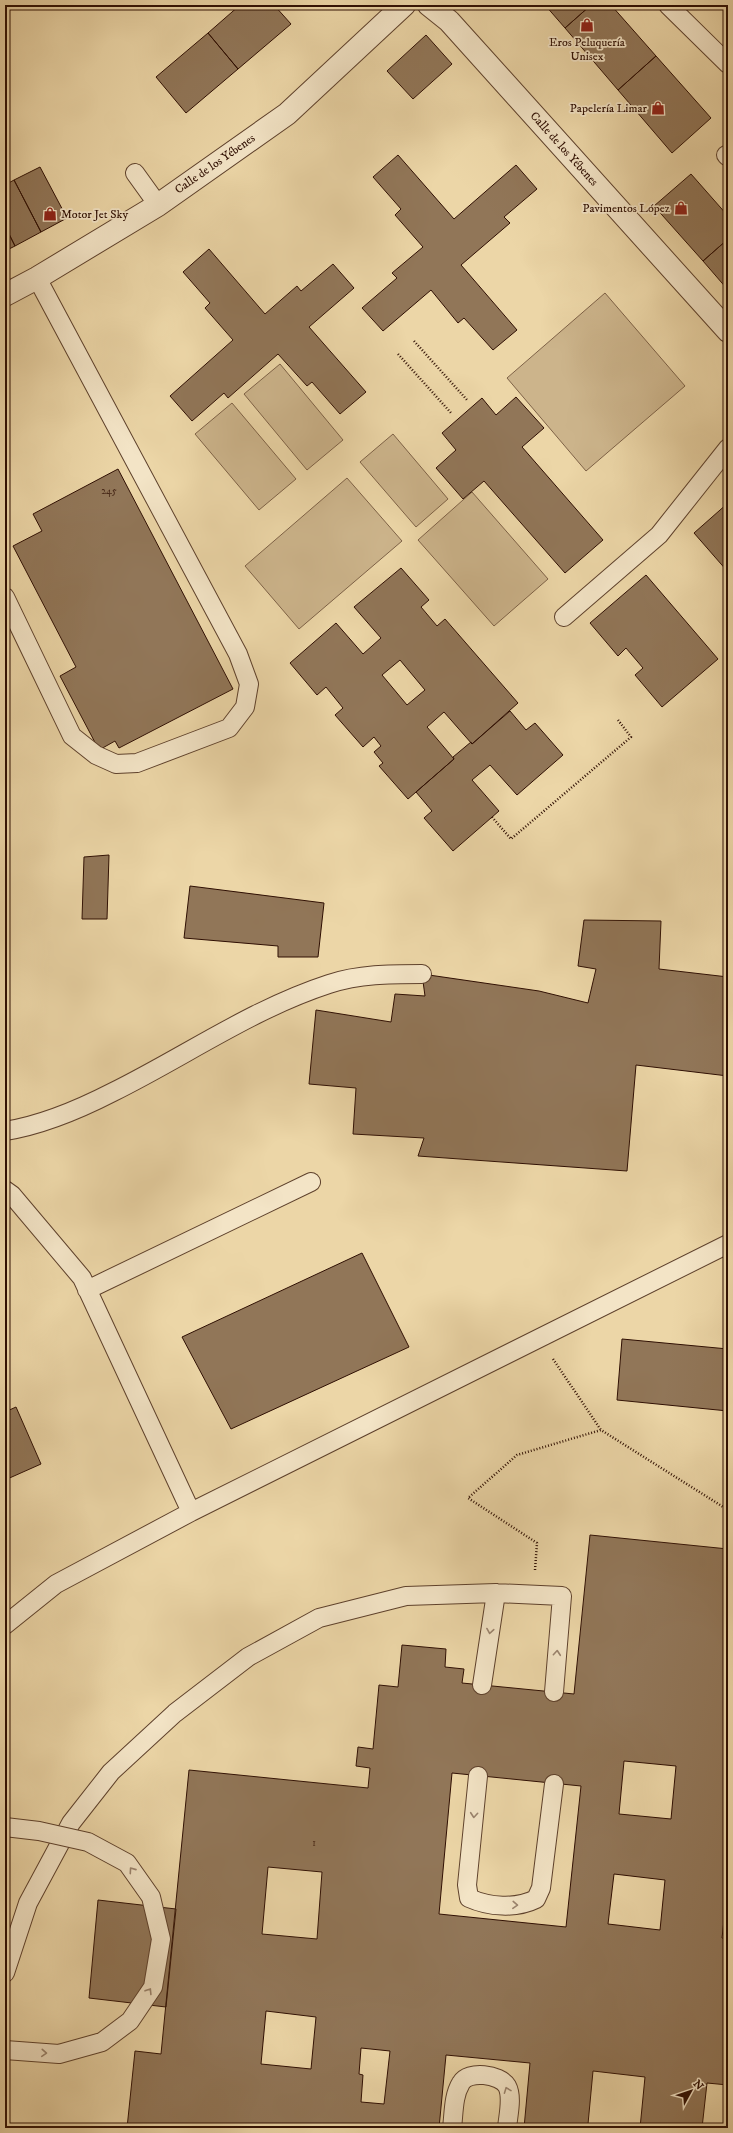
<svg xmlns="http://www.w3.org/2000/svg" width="733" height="2133" viewBox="0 0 733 2133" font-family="'IM FELL DW Pica',serif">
<rect width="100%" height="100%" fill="#ecd6a7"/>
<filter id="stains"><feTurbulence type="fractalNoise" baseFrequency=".005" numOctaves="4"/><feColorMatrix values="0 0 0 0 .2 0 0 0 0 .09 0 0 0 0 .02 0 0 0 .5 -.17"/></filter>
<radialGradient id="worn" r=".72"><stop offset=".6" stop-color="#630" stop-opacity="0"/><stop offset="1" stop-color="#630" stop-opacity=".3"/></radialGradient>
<!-- garden -->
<path fill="#ccb48b" stroke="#7e6247" d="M605 293 685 386 586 471 507 378Z
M280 364 343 440 307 470 244 394Z
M232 403 296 479 259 510 195 434Z
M393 434 448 499 416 527 360 462Z
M347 478 402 541 299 629 245 566Z
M472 492 548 579 494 626 418 540Z"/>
<!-- building -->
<path fill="#917658" stroke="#2f0f03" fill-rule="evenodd" d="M240 5H274L291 24 238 69 208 33Z
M545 5H591L565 28Z
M591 5H611L656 56 618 90 565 28Z
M208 33 238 69 186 113 156 77Z
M426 35 452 64 413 99 387 71Z
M656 56 711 118 672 153 618 90Z
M398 155 454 219 516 165 537 189 504 217 510 223 461 265 517 330 493 350 464 318 458 323 431 290 383 331 362 308 397 278 392 273 423 247 395 215 401 209 373 177Z
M40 167 67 218 41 232 14 180Z
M691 174 728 216V239L703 261 654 206Z
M14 180 41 232 15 246 5 226V185Z
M5 226 15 246 5 251Z
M728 239V290L703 261Z
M209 249 265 314 297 286 301 291 333 264 354 288 309 327 366 392 340 414 312 382 307 386 278 354 228 398 224 393 192 421 170 396 233 340 205 308 210 303 183 272Z
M516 397 544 428 522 447 603 540 565 573 484 481 463 499 436 468 456 450 442 433 482 398 496 415Z
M118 469 233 689 119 748 115 741 99 750 60 676 76 667 13 546 42 531 33 514Z
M728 503V572L694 533Z
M401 568 429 600 421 607 437 626 445 619 518 703 472 744 444 712 427 727 454 759 408 799 379 766 383 763 374 752 381 746 374 737 363 747 335 715 343 708 326 687 317 695 290 663 336 623 363 654 381 638 354 607ZM400 660 425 690 407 705 382 675Z
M646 575 718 659 662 707 635 675 643 668 626 648 618 656 590 623Z
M510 711 526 730 535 723 563 755 517 795 490 765 472 780 499 811 453 851 424 818 432 811 416 792 454 759 453 757 471 742 472 744Z
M109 855 107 919H82L84 857Z
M190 886 324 903 318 957H278V946L184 938Z
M584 920 661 921 659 969 728 977V1076L636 1065 627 1171 418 1156 424 1138 353 1134 356 1088 309 1084 316 1010 391 1022 395 994 425 996 422 974 539 991 588 1003 596 969 578 966Z
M362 1253 409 1347 231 1429 182 1337Z
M622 1339 728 1349V1411L617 1400Z
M16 1407 41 1464 5 1480V1412Z
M590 1535 728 1549V1885L722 1938 728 1939V2085L707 2083 702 2128H640L645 2077 593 2071 588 2124 627 2128H524L530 2063 446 2055 439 2128H127L135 2051 161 2054 189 1770 368 1788 370 1768 356 1766 358 1747 373 1749 379 1685 398 1687 402 1645 446 1649 445 1667 464 1669 462 1683 574 1694ZM624 1761 676 1766 671 1819 619 1814ZM452 1773 581 1786 566 1927 439 1914ZM268 1867 322 1872 317 1939 262 1934ZM614 1874 665 1880 660 1930 608 1924ZM266 2011 316 2017 311 2069 261 2064ZM361 2048 390 2051 384 2104 361 2102 363 2075 359 2074Z
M98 1900 176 1909 166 2007 89 1998Z"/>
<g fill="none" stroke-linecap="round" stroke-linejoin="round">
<!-- service casing -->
<g stroke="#5e412c" stroke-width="20">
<path id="service" d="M668 5 728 64
M726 155 728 157
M135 173 158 205
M5 597 72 736 96 755 116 764 137 763 229 728 245 707 249 684 238 654 37 278
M564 617 659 535 728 448
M5 1131C43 1125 78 1110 113 1092 184 1057 252 1009 329 984 359 974 390 974 422 974
M5 1190 12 1195 82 1278 191 1512
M87 1290 311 1182
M5 1625 56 1584 191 1512 728 1244
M482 1685 496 1593
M478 1776 467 1885 469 1898C489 1907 516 1909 536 1899L541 1888 554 1784
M5 1973 28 1903 71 1823 111 1772 175 1713 248 1657 319 1618 406 1596 496 1593 562 1596 554 1692
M452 2128C454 2113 453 2096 461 2083 468 2070 500 2074 507 2086 513 2097 508 2116 507 2128"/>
</g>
<!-- minor casing -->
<g stroke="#5e412c" stroke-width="24">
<path id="minor" d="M429 5 449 21 728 331
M5 295 37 278 158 205 287 114 404 5"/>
</g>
<!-- path -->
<path stroke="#2f0f03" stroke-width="2.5" stroke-dasharray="1 2" stroke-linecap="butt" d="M414 341 468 401
M398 354 452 414
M492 817 511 839 631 737 618 720
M553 1359 601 1430
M535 1570 537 1543 468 1498 517 1455 601 1430 728 1510"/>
<!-- service -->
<use href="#service" stroke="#f3e4c6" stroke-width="18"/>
<!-- minor -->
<use href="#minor" stroke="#f3e4c6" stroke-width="22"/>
<!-- service-bridge casing -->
<g stroke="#5e412c" stroke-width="20" stroke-linecap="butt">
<path id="service-bridge" d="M5 1827 39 1831 88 1842 127 1863 151 1897 161 1939 153 1987 130 2021 102 2042 59 2054 5 2050"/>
</g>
<!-- service-bridge -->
<use href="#service-bridge" stroke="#f3e4c6" stroke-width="18"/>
</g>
<!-- one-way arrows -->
<defs><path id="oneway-chevron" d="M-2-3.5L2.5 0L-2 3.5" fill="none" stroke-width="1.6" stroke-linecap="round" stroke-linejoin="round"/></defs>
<g stroke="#9b846e">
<use href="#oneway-chevron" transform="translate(490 1631) rotate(99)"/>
<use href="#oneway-chevron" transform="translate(557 1653) rotate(-85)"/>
<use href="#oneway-chevron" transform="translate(474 1815) rotate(95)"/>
<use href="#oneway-chevron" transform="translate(132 1870) rotate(-125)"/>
<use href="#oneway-chevron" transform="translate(515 1905) rotate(3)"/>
<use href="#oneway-chevron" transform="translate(149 1991) rotate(-58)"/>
<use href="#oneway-chevron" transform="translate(44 2053) rotate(4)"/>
<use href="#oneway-chevron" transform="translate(507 2090) rotate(-111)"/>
</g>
<!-- icons -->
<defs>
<g id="shop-bare" transform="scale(1.08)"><path d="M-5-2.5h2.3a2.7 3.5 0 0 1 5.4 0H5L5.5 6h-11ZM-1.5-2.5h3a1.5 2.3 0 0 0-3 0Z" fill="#8f2418" stroke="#f3e4c6" stroke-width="2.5" paint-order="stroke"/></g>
</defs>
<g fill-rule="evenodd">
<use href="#shop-bare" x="587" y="25"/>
<use href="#shop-bare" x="658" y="108"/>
<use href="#shop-bare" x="681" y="208"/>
<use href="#shop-bare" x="50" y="214"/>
</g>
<g text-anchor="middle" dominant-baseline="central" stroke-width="3.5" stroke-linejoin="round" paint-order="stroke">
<!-- number labels -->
<g font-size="10" fill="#482918">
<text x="109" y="491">245</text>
<text x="314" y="1843">1</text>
</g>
<!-- poi labels -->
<g font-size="12" fill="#2f0f03" stroke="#f3e4c6" text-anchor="end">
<text x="587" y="42" text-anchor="middle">Eros Peluquería<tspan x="587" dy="14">Unisex</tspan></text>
<text x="647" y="108">Papelería Limar</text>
<text x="670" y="208">Pavimentos López</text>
<text x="61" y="214" text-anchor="start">Motor Jet Sky</text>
</g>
<!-- street labels -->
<g font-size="12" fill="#2f0f03" stroke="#f3e4c6">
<text transform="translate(564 149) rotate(48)">Calle de los Yébenes</text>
<text transform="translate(215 164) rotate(-35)">Calle de los Yébenes</text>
</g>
</g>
<!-- margin -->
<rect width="733" height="2133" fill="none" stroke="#ecd6a7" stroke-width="20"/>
<rect x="6" y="6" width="721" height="2121" fill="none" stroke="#2f0f03" stroke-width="2"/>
<rect x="10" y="10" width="713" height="2113" fill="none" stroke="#2f0f03"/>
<!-- north arrow -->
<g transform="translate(691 2091) rotate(50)" stroke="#f3e4c6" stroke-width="3" paint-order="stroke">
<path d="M0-3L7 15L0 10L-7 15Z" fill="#2f0f03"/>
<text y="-6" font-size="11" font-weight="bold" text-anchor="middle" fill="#2f0f03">N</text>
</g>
<rect width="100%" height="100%" filter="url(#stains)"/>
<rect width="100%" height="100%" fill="url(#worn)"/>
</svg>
